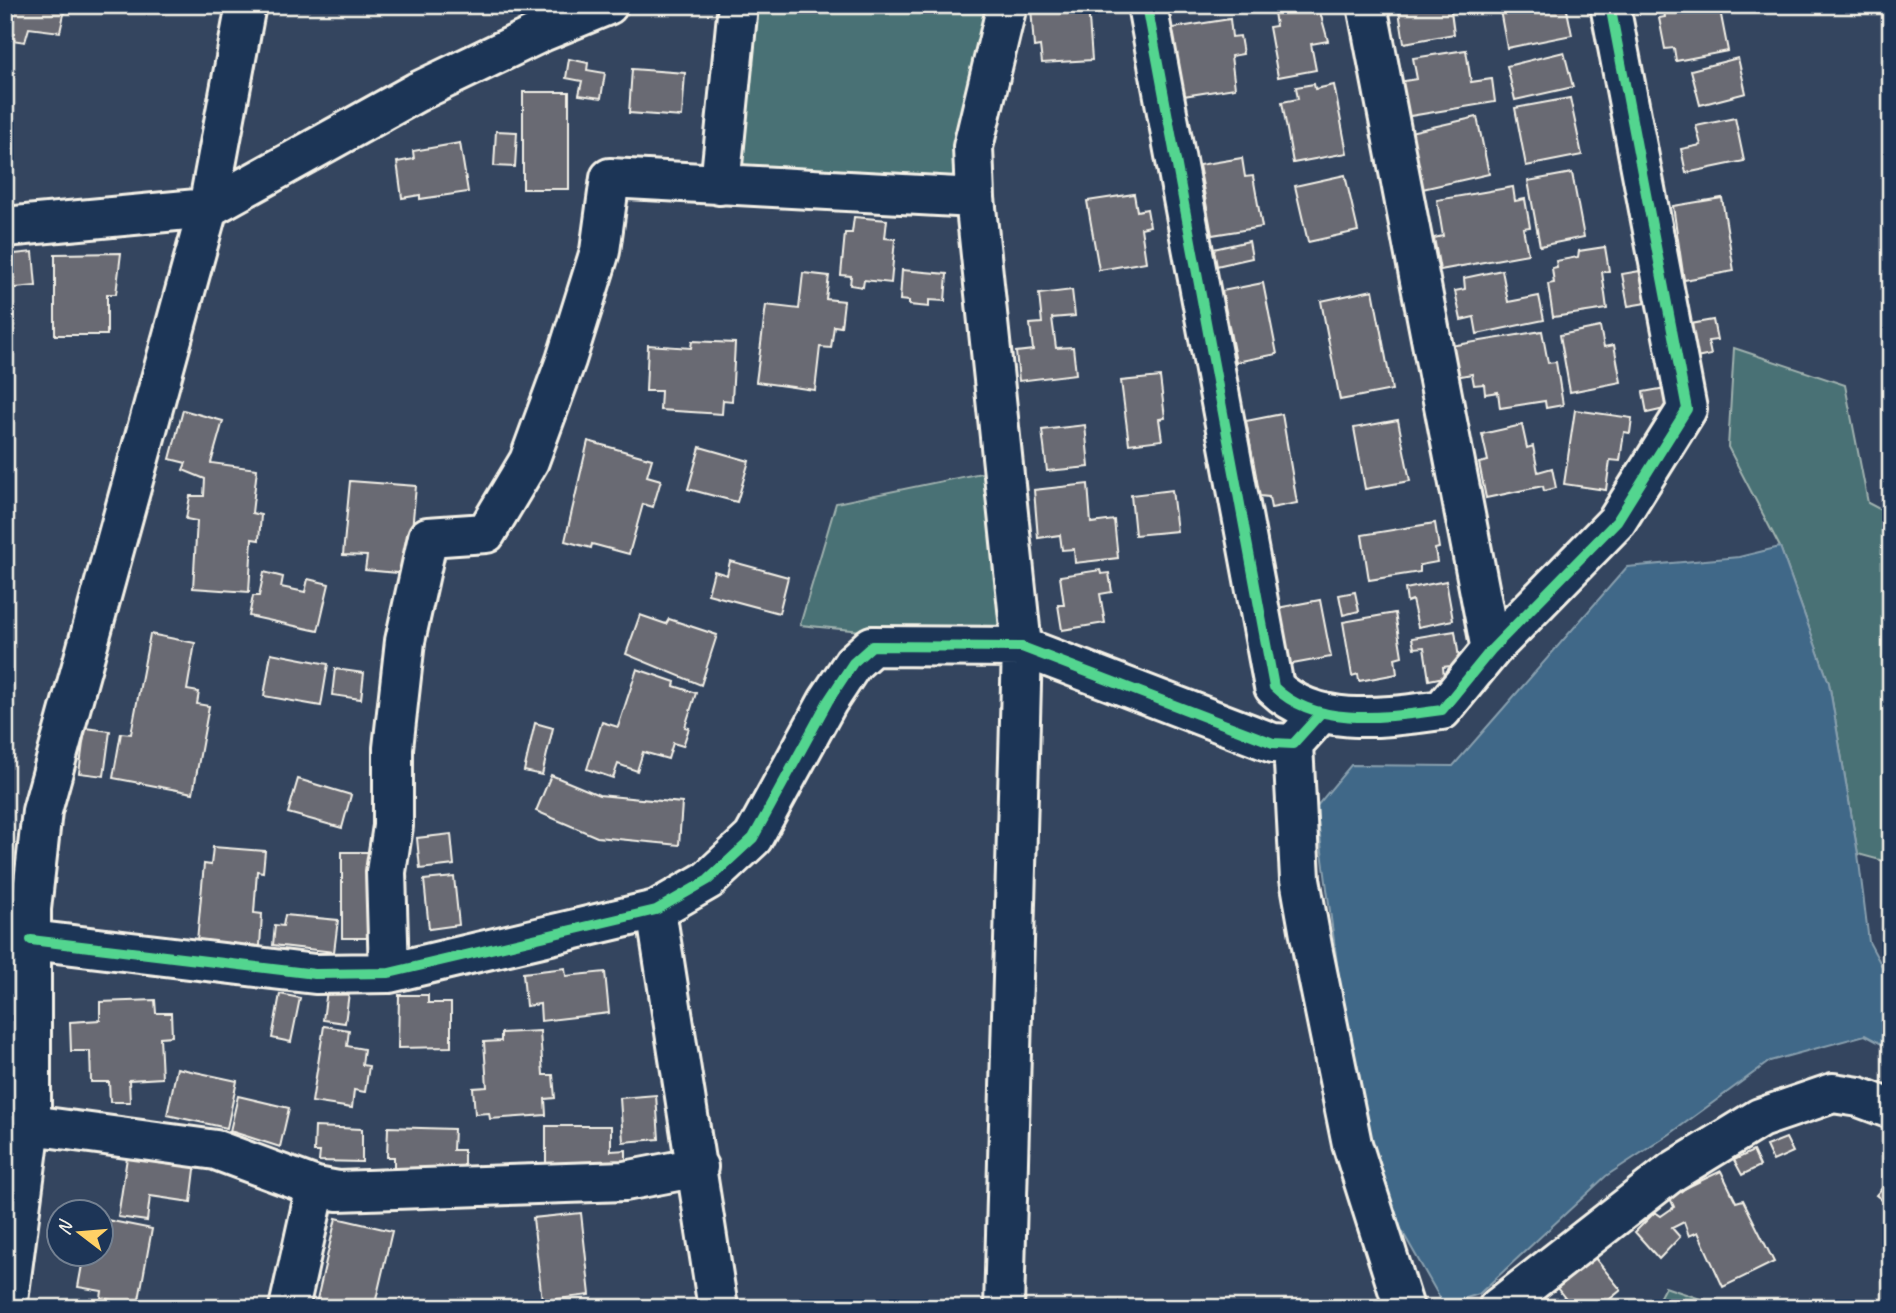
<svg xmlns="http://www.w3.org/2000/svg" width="1896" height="1313" viewBox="0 0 1896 1313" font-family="Caveat,sans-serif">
<rect width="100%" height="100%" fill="#34455f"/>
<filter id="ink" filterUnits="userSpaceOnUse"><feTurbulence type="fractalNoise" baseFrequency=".0143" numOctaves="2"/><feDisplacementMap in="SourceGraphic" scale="14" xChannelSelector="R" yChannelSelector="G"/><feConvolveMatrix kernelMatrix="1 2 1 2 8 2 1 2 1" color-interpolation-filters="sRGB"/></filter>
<g filter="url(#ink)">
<!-- green -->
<path fill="#4a7175" stroke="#9fb1ae" stroke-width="2" d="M748 5H994L964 193 731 176Z
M1734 348 1845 385 1868 503 1891 515V863L1858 854 1829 683 1780 547 1728 447Z
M981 473 995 485 1014 629 883 633 800 625 836 503Z
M1665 1287 1727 1308H1654Z"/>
<!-- water -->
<path fill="#406888" stroke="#889fae" stroke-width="2" d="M1780 547 1829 683 1858 854 1869 942 1891 983V1049L1865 1035 1770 1061 1670 1134 1606 1176 1479 1294 1444 1305 1364 1164 1316 807 1351 765 1453 766 1627 567 1739 557Z"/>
<!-- building -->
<path fill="#696a73" stroke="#f4f1e8" stroke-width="2" d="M5 5H66L60 32 29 28 25 42 5 39Z
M1088 5 1092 60 1042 63 1040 46 1034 47 1031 7Z
M1273 5H1318L1328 41 1311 44 1316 70 1278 77 1269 27 1276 26Z
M1398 5H1482L1451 11 1454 34 1404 43Z
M1499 5H1566L1572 35 1507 48Z
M1663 5H1719L1728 51 1676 61 1674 48 1665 49 1659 18 1665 17Z
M1230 19 1232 37 1240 36 1243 54 1231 56 1235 88 1177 97 1167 29Z
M1466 50 1471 82 1492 79 1495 102 1404 117 1398 82 1417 79 1413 58Z
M1564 52 1573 87 1515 100 1507 66Z
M1738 58 1746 93 1700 105 1691 70Z
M569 59 588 63 587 70 605 73 601 98 579 95 582 81 566 78Z
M632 69 685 73 682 117 629 113Z
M1314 84 1315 89 1334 85 1347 153 1293 163 1282 102 1298 99 1296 87Z
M523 92H569V189H523Z
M1570 98 1582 155 1526 166 1515 108Z
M1477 117 1489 174 1418 190 1410 132Z
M1735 118 1744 161 1686 173 1681 149 1701 145 1696 126Z
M496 131 517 132 515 167 494 166Z
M460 143 468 192 420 199V195L402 198 397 162 414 159 413 151Z
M1242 158 1245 177 1253 176 1262 227 1212 235 1199 165Z
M1572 173 1584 237 1540 246 1528 181Z
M1345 175 1358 231 1308 242 1295 186Z
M1513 187 1515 201 1525 199 1530 227 1523 228 1528 254 1440 270 1434 238 1443 236 1437 200Z
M1134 194 1137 211 1147 209 1150 226 1141 228 1146 262 1099 270 1087 201Z
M1722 198 1734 271 1684 280 1673 206Z
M854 217 887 220 885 238 895 239 891 283 864 280 863 287 850 285 851 276 841 275 845 233H852Z
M1249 241 1252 258 1212 267 1209 250Z
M1605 247 1609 271 1602 272 1607 309 1553 317 1548 284 1554 283 1552 268 1557 267 1556 261 1578 257 1579 251Z
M33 252 36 286 5 289V255Z
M121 253 116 294H107V335H55V254Z
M902 270 947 274 945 301 929 300V307L909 305V301L900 300Z
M1502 270 1508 302 1539 296 1544 320 1477 334 1474 317 1461 320 1455 291 1465 289 1464 278Z
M1646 270 1652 302 1628 306 1622 274Z
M803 273 829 276 826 299 844 301 841 327 834 326 831 348 820 347 815 390 756 382 766 305 799 309Z
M1263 283 1277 354 1236 362 1222 291Z
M1072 290 1075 316 1052 318 1056 348 1073 347 1076 374 1019 381 1016 352 1033 350 1030 324 1042 323 1039 294Z
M1373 290 1392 390 1340 400 1321 301Z
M1713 320 1717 340 1708 341 1711 355 1696 358 1690 324Z
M1600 327 1604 347 1614 345 1621 382 1570 392 1560 335Z
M1542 331 1548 363 1556 362 1563 405 1546 408 1545 401 1500 408 1498 392 1485 394 1484 384 1474 385 1472 374 1455 377 1450 346Z
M692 341 735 343 732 401 723 400 722 414 660 410 661 391H646L648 345 691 348Z
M1160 377 1165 418 1159 419 1162 440 1129 444 1121 381Z
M1666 388 1669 408 1647 413 1643 392Z
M183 410 223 421 211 463 257 469 252 513 261 515 259 540 252 539 249 592 193 588 197 521 186 519 190 496H204L205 479 183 470 186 463 170 459Z
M1575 410 1632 418 1630 433 1624 432 1620 461 1610 460 1606 490 1564 484Z
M1282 414 1297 503 1271 508 1269 497 1259 496 1246 421Z
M1398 420 1410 481 1365 489 1354 428Z
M1085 425 1089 467 1047 471 1042 430Z
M1522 425 1527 448 1533 446 1538 472 1552 468 1556 488 1544 491 1543 486 1486 498 1479 463 1488 461 1482 434Z
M588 441 652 459 647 476 661 480 653 507 643 504 629 554 592 544 591 548 565 541Z
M700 447 749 461 737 502 688 489Z
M350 481 416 486 408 574 365 570 367 556 343 555Z
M1088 484 1091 523 1114 520 1118 558 1075 563 1074 549 1062 550 1060 535 1038 538 1034 490Z
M1172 490 1177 531 1135 535 1131 495Z
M1435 523 1439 548 1435 549 1437 562 1420 565V572L1369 580 1362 535Z
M730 561 788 577 779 613 708 594 714 571 727 575Z
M1100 570 1101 574 1109 573 1112 592 1100 594 1105 623 1062 630 1058 605H1064L1060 576Z
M264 572 283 577 281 587 305 592 308 579 329 584 318 631 249 616 253 596H259Z
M1446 581 1453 620 1418 627 1412 600 1407 602 1405 589Z
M1355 592 1359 611 1343 615 1339 595Z
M1320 600 1331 657 1287 665 1277 608Z
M1395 613 1402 656 1395 658 1397 674 1359 681 1358 674 1352 676 1343 622Z
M640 615 666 624 669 619 717 635 701 685 626 654Z
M1455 631 1460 665 1443 667 1444 677 1429 680 1424 647 1414 648 1412 638Z
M150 634 195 643 187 690 199 692 197 704 209 706 193 793 113 778 121 733 131 734Z
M271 653 328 664 321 706 264 696Z
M335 669 364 673 361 699 332 695Z
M637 669 675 682 674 686 696 693 685 727 689 728 683 746 673 743 668 759 643 752 637 771 618 764 613 778 587 769 602 722 618 727Z
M535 723 553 728 542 775 524 771Z
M85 728 110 731 104 776 79 773Z
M551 775 599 795 682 803 679 845 597 837 536 811Z
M298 779 351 795 342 828 288 813Z
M451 834 454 865 420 869 417 838Z
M213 847 265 851 263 872 257 871 254 913 262 914 260 946 197 941 204 864 211 865Z
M342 852H372L374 938H342Z
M454 877 459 925 429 929 424 880Z
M285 915 338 920 334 952 273 945 275 925 283 926Z
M565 968 566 976 605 972 609 1013 541 1021 540 1004 526 1006 523 973Z
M327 990 349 993 345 1023 323 1020Z
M280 994 300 998 291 1042 272 1038Z
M399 995H428V1003H451V1047L398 1048Z
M155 1000 156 1013H171L172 1036 160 1037 162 1078 129 1080 130 1102H110L109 1082H91L90 1051H71L70 1022 100 1020V1002Z
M324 1026 349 1030 347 1046 364 1049 362 1065 369 1066 365 1092 354 1090 352 1108 312 1102Z
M540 1031 543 1075H553L555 1098 545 1099 546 1115 490 1119 489 1113 475 1114 473 1088 487 1087 484 1042 501 1041V1033Z
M177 1068 237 1081 227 1128 167 1115Z
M656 1095 659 1139 623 1142 620 1098Z
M238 1096 289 1108 280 1147 230 1131Z
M546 1126H611V1151L626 1150V1163L546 1164Z
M315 1127 362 1129V1162L319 1161 320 1152H314Z
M388 1127 454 1129 453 1150H464V1171L394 1169V1157H387Z
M1786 1138 1793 1152 1773 1161 1766 1146Z
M128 1151 196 1161 191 1202 150 1196 147 1221 118 1217Z
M1753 1151 1760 1166 1742 1175 1734 1160Z
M1721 1171 1736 1202 1743 1200 1774 1262 1723 1287 1698 1232 1689 1236 1684 1222 1672 1228 1680 1237 1659 1259 1635 1232 1655 1212 1661 1216 1674 1207 1669 1196Z
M1891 1178V1207L1876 1195Z
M581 1213 590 1295 542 1301 533 1218Z
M336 1218 392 1231 374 1308H315Z
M102 1219 152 1229 138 1305 101 1298 102 1291 78 1287 84 1254H102Z
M1595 1258 1621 1290 1599 1308H1573L1557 1288Z"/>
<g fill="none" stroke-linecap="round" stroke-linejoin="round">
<!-- minor casing -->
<g stroke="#f4f1e8" stroke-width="44">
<path id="minor" d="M1147 5 1274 687C1317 729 1387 717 1442 710L1491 650 1617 521 1687 409 1610 5
M1367 5 1491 650
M720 185 738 5
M5 227 208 208 417 92 542 32 608 5
M1293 744 1300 879 1313 952 1352 1144 1404 1308
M656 910 718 1308
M31 940 315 974 389 973 656 910 708 880 753 838 828 701 853 663 872 646 1022 647 1273 743 1293 744 1321 713
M389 973 386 872 393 826V748L405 641 428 537 486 533 529 461 566 360 600 251 610 178 975 198
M31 1125 216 1150 316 1187 338 1191 625 1181 698 1167
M7 1308 31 1125V909L42 811 208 208 246 5
M289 1308 316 1187
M1004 1308 1022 647 975 198 973 147 1007 5
M1498 1308 1672 1172 1760 1118 1833 1093 1859 1097 1891 1109"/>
</g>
<!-- minor -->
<use href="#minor" stroke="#1d3557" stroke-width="38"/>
<!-- cycleway casing -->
<g stroke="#1d3557" stroke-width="15">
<path id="cycleway" d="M1147 5 1274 687C1317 729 1387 717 1442 710L1491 650 1617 521 1687 409 1610 5
M31 940 315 974 389 973 656 910 708 880 753 838 828 701 853 663 872 646 1022 647 1273 743 1293 744 1321 713"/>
</g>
<!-- cycleway -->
<use href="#cycleway" stroke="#53d58f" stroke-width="10"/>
</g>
</g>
<!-- margin -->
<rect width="1896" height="1313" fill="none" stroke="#1d3557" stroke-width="28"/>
<rect x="14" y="14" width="1868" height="1285" fill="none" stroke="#f4f1e8" stroke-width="2.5" filter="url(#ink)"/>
<!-- north arrow -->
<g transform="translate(80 1233) rotate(286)"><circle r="33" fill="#1d3557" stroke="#738091" stroke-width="2"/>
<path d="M0-5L12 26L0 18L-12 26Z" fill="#ffd166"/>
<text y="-10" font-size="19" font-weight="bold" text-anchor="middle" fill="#f4f1e8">N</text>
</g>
</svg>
